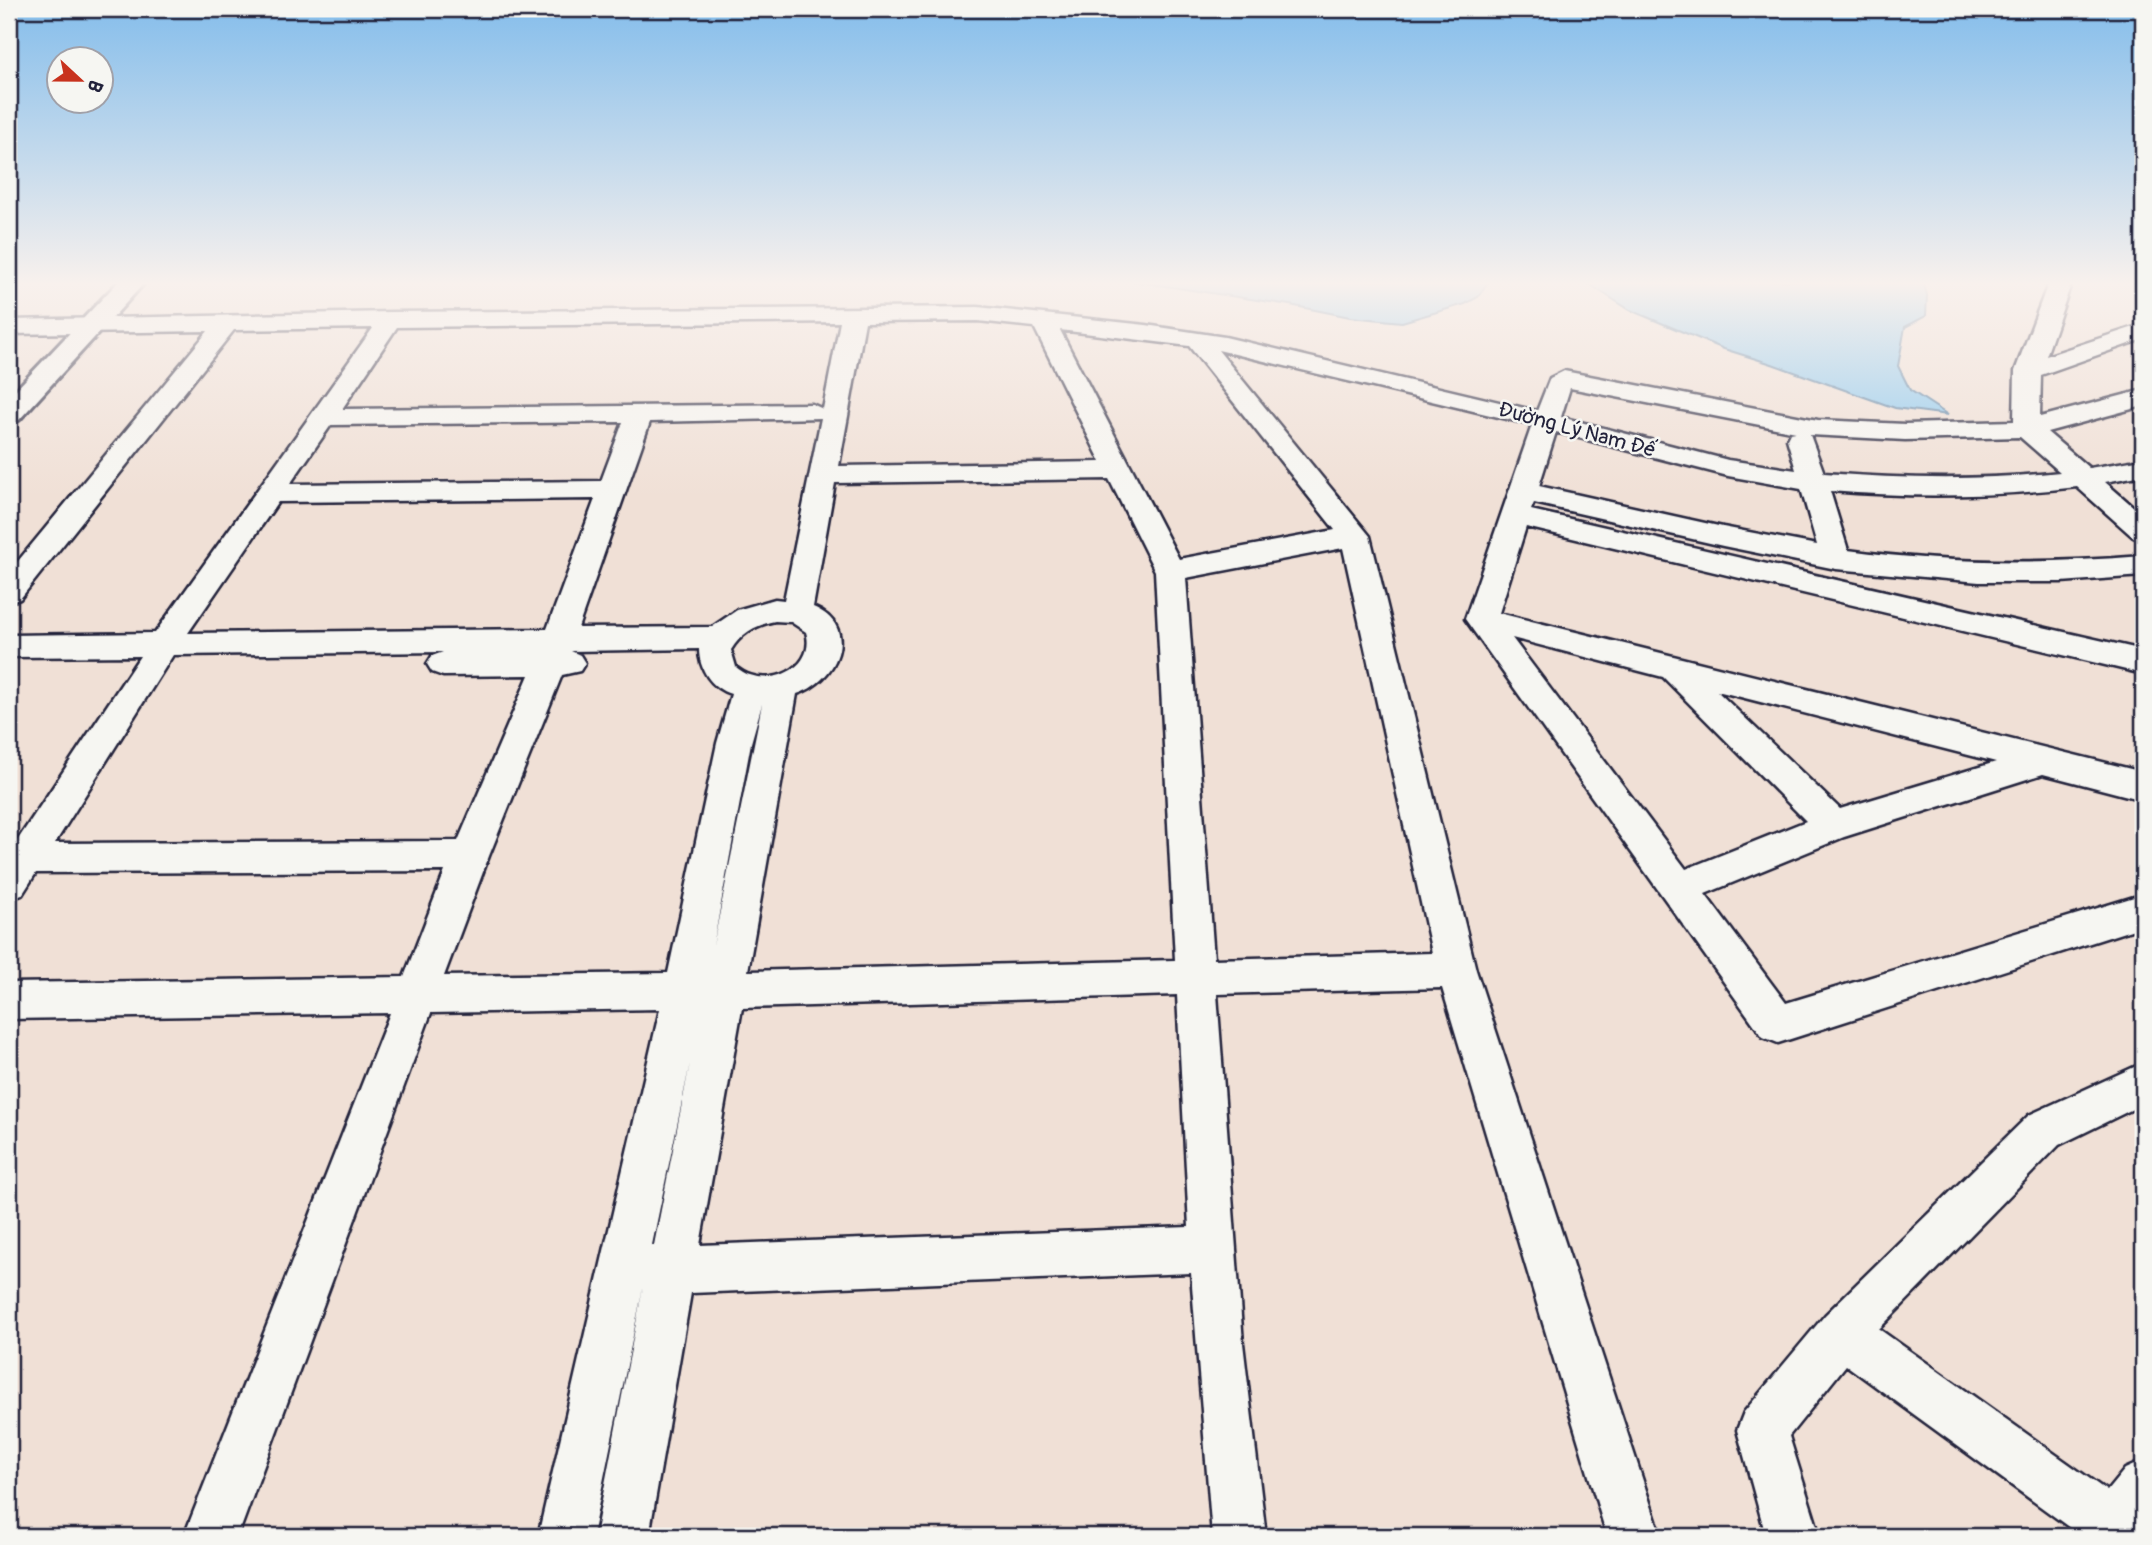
<svg xmlns="http://www.w3.org/2000/svg" width="2152" height="1545" viewBox="0 0 2152 1545" font-family="Pangolin,sans-serif">
<rect width="100%" height="100%" fill="#f0e0d6"/>
<filter id="ink" filterUnits="userSpaceOnUse"><feTurbulence type="fractalNoise" baseFrequency=".0143" numOctaves="2"/><feDisplacementMap in="SourceGraphic" scale="14" xChannelSelector="R" yChannelSelector="G"/><feConvolveMatrix kernelMatrix="1 2 1 2 8 2 1 2 1" color-interpolation-filters="sRGB"/></filter>
<g filter="url(#ink)">
<!-- water -->
<path fill="#8fcaef" stroke="#6387a7" stroke-width="2" d="M1132 281H1489L1478 297 1465 304 1402 322 1350 317 1290 305Z
M1584 281H1923L1927 295 1926 316 1905 327 1898 366 1910 390 1948 415 1895 408 1772 364 1724 349 1630 310Z"/>
<g fill="none" stroke-linecap="round" stroke-linejoin="round">
<!-- minor casing -->
<g stroke="#22223b" stroke-width="5">
<path id="minor" d="M2049 281H2072L2046 356 2143 324V339L2041 375 2040 417 2143 390V406L2047 432 2089 468 2143 459V475L2105 482 2143 515V539L2133 537 2077 487C1993 497 1914 498 1830 491L1848 550C1947 564 2044 564 2143 556V576L2061 582H1979L1836 569 1723 546 1534 503 1531 510 2143 650V674L1526 527 1499 613 2143 772V800L2043 774 1844 837 1705 894 1786 1003 2134 897 2143 900V932L2134 929 1778 1043 1763 1037 1465 619 1532 425 1218 350 1370 536 1476 970 1661 1536H1607L1442 988 1217 994 1243 1343 1266 1536H1212L1191 1273 691 1293 649 1536H595L643 1287 592 1536H538L660 1009 431 1013 238 1536H184L390 1013 9 1019V983L404 977 445 871 36 873 22 895 9 900V853L140 656 9 657V635L155 633 373 328 234 330 20 599 9 602V572L208 331 9 334V320L391 312 978 307 1146 325 1225 337 1537 411 1550 378 1564 371 1818 420 1905 424 2014 421 2015 371ZM978 321 1034 327 1101 462 839 466 865 322ZM840 322 823 409 812 404 342 409 397 327ZM1060 330 1189 346 1335 530 1179 559ZM1570 388 1796 432 1790 433 1787 439 1796 470 1728 460 1561 417ZM821 418 784 600 775 599 737 610 712 627 578 628 650 422ZM623 422 601 481 290 484 331 425ZM1556 432 1728 476 1801 489 1817 545 1723 527 1539 486ZM1810 435 1905 440 2020 437 2060 472C1981 481 1903 479 1824 473ZM1109 479 1155 571 1175 960 748 971 797 694C836 682 862 627 813 607L835 483ZM595 499 547 629 188 633 278 502ZM1343 548 1432 953 1214 959 1186 578ZM775 621 791 622 806 632C816 664 778 685 750 675 745 674 740 670 736 667L731 650C741 633 756 625 775 621ZM1512 638 1663 677 1806 821 1686 869ZM699 649C699 669 711 688 731 694L717 743 668 973 444 976 489 856 562 675 580 671 585 663 580 655 571 651ZM443 652 432 656 427 664 432 672 443 676 529 675 458 841 55 843 173 655ZM1717 691 1996 762 1840 809ZM762 704 713 946 751 743ZM1177 995 1189 1227 700 1245 742 1008ZM690 1063 654 1245H652Z
M2143 1063V1104L2059 1145 1879 1329 2107 1491 2125 1469 2143 1461V1536H2081L1846 1365 1789 1436 1820 1536H1766L1737 1430 1744 1412 1825 1315 2029 1115Z"/>
</g>
<!-- major casing -->
<g stroke="#22223b" stroke-width="6">
<path id="major" d="M119 281H146L19 420 9 423V397Z"/>
</g>
<!-- minor -->
<use href="#minor" fill="#f6f6f2" fill-rule="evenodd"/>
<!-- major -->
<use href="#major" fill="#f6f6f2" fill-rule="evenodd"/>
</g>
</g>
<!-- sky -->
<linearGradient id="sky" x2="0" y2="1"><stop stop-color="#84bdeb"/><stop offset="0.57" stop-color="#f8f1ed"/><stop offset="1" stop-color="#f8f1ed" stop-opacity="0"/></linearGradient>
<rect width="2152" height="497" fill="url(#sky)"/>
<g text-anchor="middle" dominant-baseline="central" stroke-width="5" stroke-linejoin="round" paint-order="stroke">
<!-- far-street labels -->
<g font-size="21" fill="#22223b" stroke="#f6f6f2">
<text transform="translate(1577 430) rotate(15)">Đường Lý Nam Đế</text>
</g>
</g>
<!-- margin -->
<rect width="2152" height="1545" fill="none" stroke="#f6f6f2" stroke-width="35"/>
<rect x="18" y="18" width="2117" height="1510" fill="none" stroke="#22223b" stroke-width="2.5" filter="url(#ink)"/>
<!-- north arrow -->
<g transform="translate(80 80) rotate(112)"><circle r="33" fill="#f6f6f2" stroke="#a1a1a9" stroke-width="2"/>
<path d="M0-5L12 26L0 18L-12 26Z" fill="#c8321e"/>
<text y="-10" font-size="19" font-weight="bold" text-anchor="middle" fill="#22223b">B</text>
</g>
</svg>
